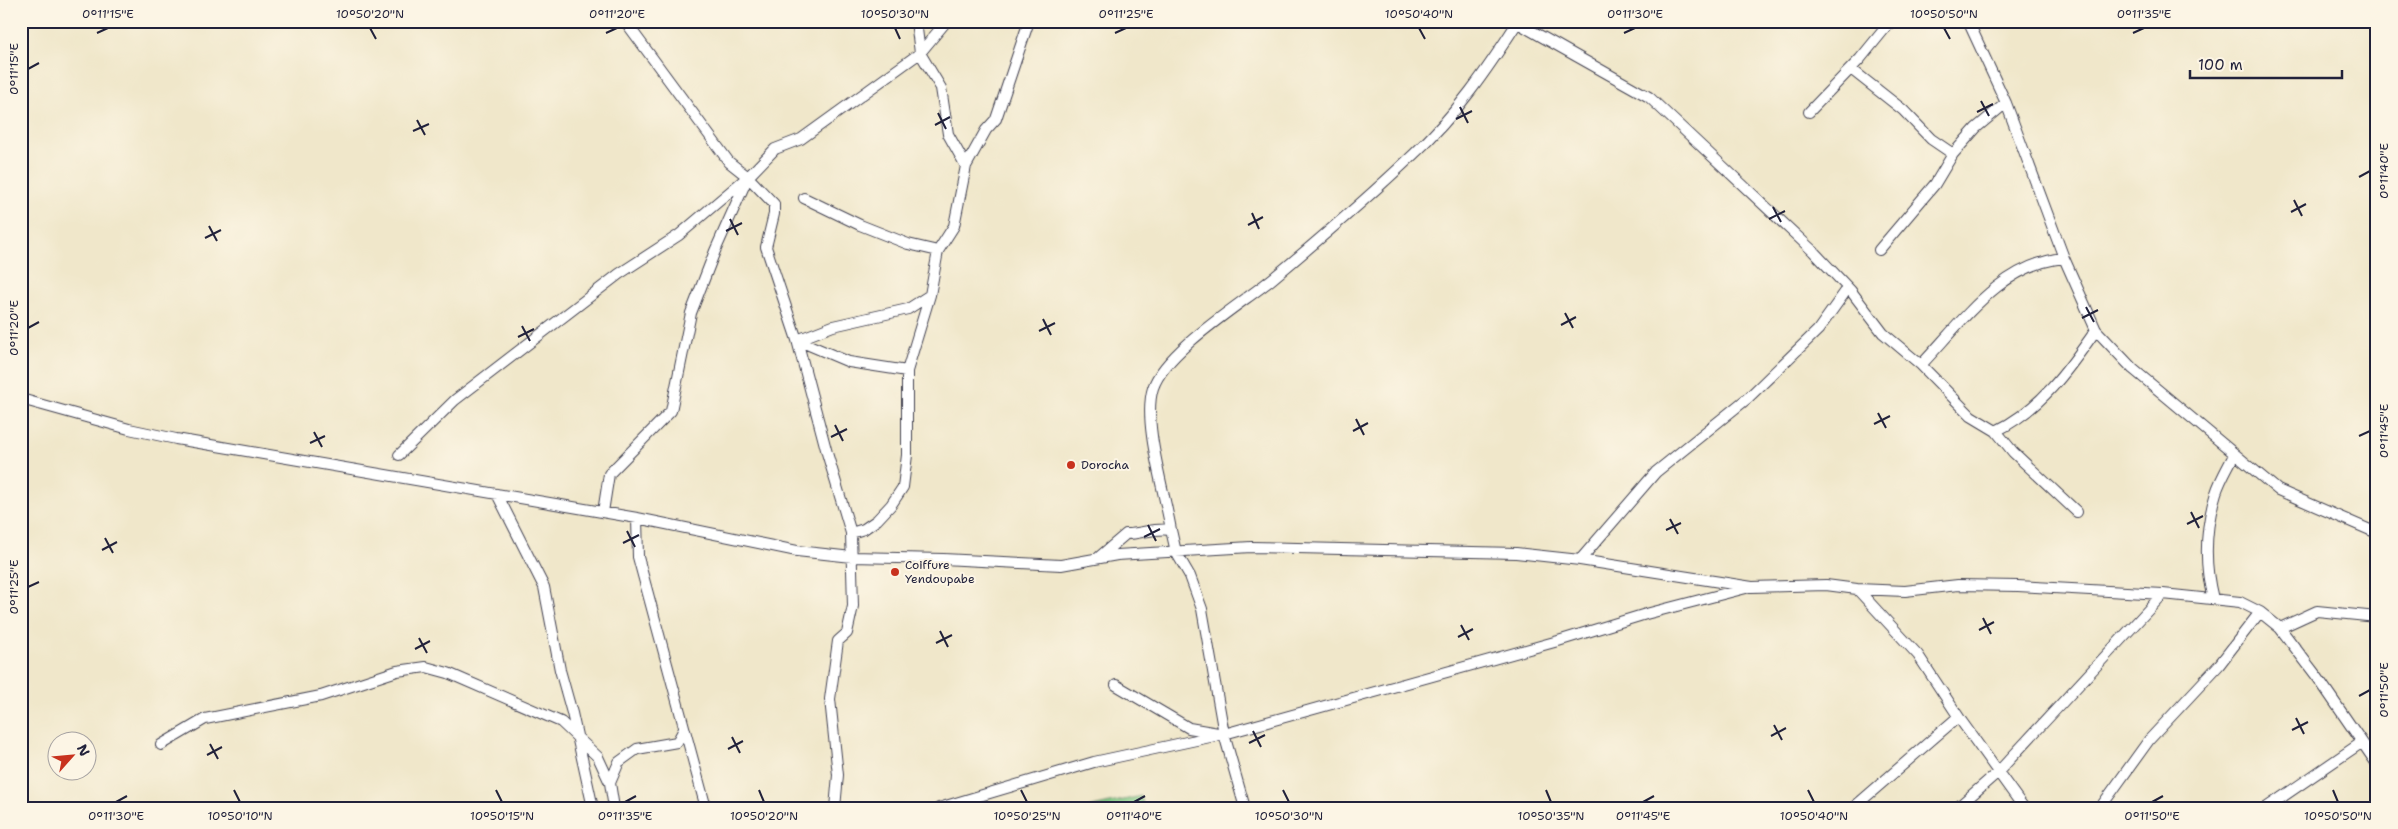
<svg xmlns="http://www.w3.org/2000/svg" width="2398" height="829" viewBox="0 0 2398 829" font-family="'Shantell Sans',sans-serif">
<rect width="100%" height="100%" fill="#fcf5e5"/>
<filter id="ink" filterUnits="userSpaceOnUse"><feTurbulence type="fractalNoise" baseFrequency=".02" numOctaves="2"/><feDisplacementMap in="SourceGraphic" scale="10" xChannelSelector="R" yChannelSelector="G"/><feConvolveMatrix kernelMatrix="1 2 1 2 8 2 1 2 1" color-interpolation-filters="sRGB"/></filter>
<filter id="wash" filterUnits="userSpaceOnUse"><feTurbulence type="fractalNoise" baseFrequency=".0096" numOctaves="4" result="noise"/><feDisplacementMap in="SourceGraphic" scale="20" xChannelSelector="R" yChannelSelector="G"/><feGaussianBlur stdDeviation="1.12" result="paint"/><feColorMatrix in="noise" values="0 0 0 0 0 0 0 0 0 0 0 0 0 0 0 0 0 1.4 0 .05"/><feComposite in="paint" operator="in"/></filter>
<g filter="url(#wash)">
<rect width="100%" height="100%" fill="#f0e7ca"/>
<!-- green -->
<path fill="#83cb86" stroke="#527660" d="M1141 796 1144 808H1088Z"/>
</g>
<g filter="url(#ink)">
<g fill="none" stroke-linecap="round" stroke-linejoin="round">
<!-- street casing -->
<g stroke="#414050" stroke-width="12">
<path id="street" d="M625 21 729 162 748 177 774 204V214L766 247 797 340 827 453 851 533 853 606 847 633 838 641 830 699 838 775 835 808
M916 21 920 53 941 88 948 134 966 166
M1514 21 1649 97 1813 251 1851 291 1883 333 1921 365 1971 416 1996 431C2040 410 2069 369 2096 330
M1968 21 2006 103 2064 258 2096 330 2133 369 2278 490 2377 533
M1851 69 1903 110 1931 139 1953 154
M1809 112 1860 59 1891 21
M804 198 860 225 908 244 938 251
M1879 250 1935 184 1953 154 1976 128 2006 103
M797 340 833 326 908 309 930 295
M797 340 849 362 907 371
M1921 365C1962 322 2001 264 2064 258
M21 399 129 429 176 439 637 518 797 551 852 557 943 559 1061 565 1117 555 1251 547 1516 553 1580 560 1752 587 1826 585 1857 589 1905 591 1958 585 2018 586 2163 594 2240 602 2260 612 2280 628 2317 611 2377 617
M1996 431 2013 452 2077 512
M399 455 455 400 619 274 679 235 745 179
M497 494 544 587 560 670 572 713 593 808
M603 512 609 474 671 411 691 313 715 251 748 177 775 149 801 139 920 53 945 23
M637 518 638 557 706 808
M851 533 864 529 877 520 891 505 903 487 907 455V371L930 295 938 251 954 226 966 166 986 130 996 119 1029 21
M1099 557 1126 534C1142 534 1155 527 1171 530 1165 493 1142 422 1153 388 1165 351 1241 304 1272 279 1320 239 1369 197 1414 154 1456 115 1487 70 1517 23
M1580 560 1656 472 1749 397 1818 330 1848 288
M1857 589 1918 655 1962 722 2024 808
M2213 599C2204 564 2205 528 2216 493 2220 480 2228 467 2234 455
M2280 628 2318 678 2377 764
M1116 685 1189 728 1218 733
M161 745 205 719 321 696 397 671 426 667 448 673 561 722 598 757 610 783
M614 808 610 783 619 762 637 749 677 742 684 729
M939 808 1094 762 1224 734 1202 609 1190 576 1176 552 1171 530
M1245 808 1224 734 1558 641 1646 614 1746 588
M1853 808 1958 717
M1957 808 1998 772 2163 594
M2100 808 2149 740 2219 665 2260 612
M2266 808 2361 743"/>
</g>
<!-- street -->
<use href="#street" stroke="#fff" stroke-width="10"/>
</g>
</g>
<!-- ticks -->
<path fill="none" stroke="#22223b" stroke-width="2" d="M370 28 376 39M895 28 900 39M1419 28 1425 39M1944 28 1950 39M97 33 108 28M606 33 617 28M1115 33 1126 28M1624 33 1635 28M2133 33 2144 28M28 69 39 63M1981 101 1989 116M1460 107 1468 123M1977 112 1993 104M938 113 946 129M1456 119 1472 111M417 120 425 135M935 125 950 117M413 131 429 124M2359 177 2370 171M2294 200 2302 216M1773 207 1781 222M2291 212 2306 204M1252 213 1259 229M730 219 738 235M1769 219 1785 211M1248 225 1263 217M209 226 217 241M726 231 742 223M205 238 221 230M2086 307 2094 322M1565 313 1573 328M2082 318 2098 310M1043 319 1051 335M1561 325 1576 317M522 326 530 341M28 328 39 322M1039 331 1055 323M518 337 534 329M1878 413 1886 428M1356 419 1364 435M1874 424 1890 416M835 425 843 441M1353 431 1368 423M314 432 322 447M2359 436 2370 431M831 437 847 429M310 443 325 436M2191 512 2199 528M1670 519 1678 534M2187 524 2203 516M1148 525 1156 541M1666 530 1681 523M627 531 635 547M1144 537 1160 529M105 538 113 553M623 543 639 535M102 550 117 542M28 587 39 582M1983 618 1991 634M1461 625 1469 640M1979 630 1994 622M940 631 948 647M1458 637 1473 629M419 638 427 653M936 643 952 635M415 649 430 641M2359 696 2370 690M2296 718 2304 734M1774 725 1782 740M2292 730 2308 722M1253 731 1261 747M1771 736 1786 728M732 737 740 753M1249 743 1265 735M210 744 218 759M728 749 743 741M207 755 222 747M234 790 240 802M496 790 502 802M759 790 764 802M1021 790 1027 802M1283 790 1289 802M1546 790 1551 802M1808 790 1814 802M2333 790 2338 802M116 802 127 796M625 802 636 796M1134 802 1145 796M1643 802 1654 796M2152 802 2163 796"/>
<!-- markers -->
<g fill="#c8321e" stroke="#fcf5e5" stroke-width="2">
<circle cx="1071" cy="465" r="5"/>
<circle cx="895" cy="572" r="5"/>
</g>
<g text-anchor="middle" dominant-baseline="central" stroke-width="4" stroke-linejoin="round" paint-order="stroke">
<!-- poi labels -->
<g font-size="12" fill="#22223b" stroke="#fcf5e5" text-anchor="start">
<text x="1081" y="465">Dorocha</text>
<text x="905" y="565">Coiffure<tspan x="905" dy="14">Yendoupabe</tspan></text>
</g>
</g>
<!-- margin -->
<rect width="2398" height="829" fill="none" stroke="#fcf5e5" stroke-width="55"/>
<!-- north arrow -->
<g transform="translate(72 756) rotate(63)"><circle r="24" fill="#fcf5e5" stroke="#a5a1a1"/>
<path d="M0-4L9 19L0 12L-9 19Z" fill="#c8321e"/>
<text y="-8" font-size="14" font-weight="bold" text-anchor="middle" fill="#22223b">N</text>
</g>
<!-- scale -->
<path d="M2190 70v8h152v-8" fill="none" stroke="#22223b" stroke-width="2.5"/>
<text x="2198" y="70" font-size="15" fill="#22223b" stroke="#fcf5e5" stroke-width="4" paint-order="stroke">100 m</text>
<rect x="28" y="28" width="2342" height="774" fill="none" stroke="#22223b" stroke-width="2"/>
<g font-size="12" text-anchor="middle" fill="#22223b">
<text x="108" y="18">0°11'15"E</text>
<text x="370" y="18">10°50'20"N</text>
<text x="617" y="18">0°11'20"E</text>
<text x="895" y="18">10°50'30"N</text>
<text x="1126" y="18">0°11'25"E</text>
<text x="1419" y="18">10°50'40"N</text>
<text x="1635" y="18">0°11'30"E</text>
<text x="1944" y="18">10°50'50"N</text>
<text x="2144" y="18">0°11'35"E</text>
<text transform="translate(14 69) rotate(-90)" y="4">0°11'15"E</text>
<text transform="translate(2384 171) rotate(-90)" y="4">0°11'40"E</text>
<text transform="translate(14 328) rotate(-90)" y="4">0°11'20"E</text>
<text transform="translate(2384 431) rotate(-90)" y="4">0°11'45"E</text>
<text transform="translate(14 587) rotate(-90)" y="4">0°11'25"E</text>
<text transform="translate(2384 690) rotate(-90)" y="4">0°11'50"E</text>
<text x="116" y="820">0°11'30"E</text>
<text x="240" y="820">10°50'10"N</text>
<text x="502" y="820">10°50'15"N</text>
<text x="625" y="820">0°11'35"E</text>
<text x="764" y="820">10°50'20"N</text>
<text x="1027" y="820">10°50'25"N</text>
<text x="1134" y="820">0°11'40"E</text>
<text x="1289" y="820">10°50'30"N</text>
<text x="1551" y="820">10°50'35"N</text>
<text x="1643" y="820">0°11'45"E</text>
<text x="1814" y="820">10°50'40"N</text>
<text x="2152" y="820">0°11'50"E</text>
<text x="2338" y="820">10°50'50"N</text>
</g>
</svg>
